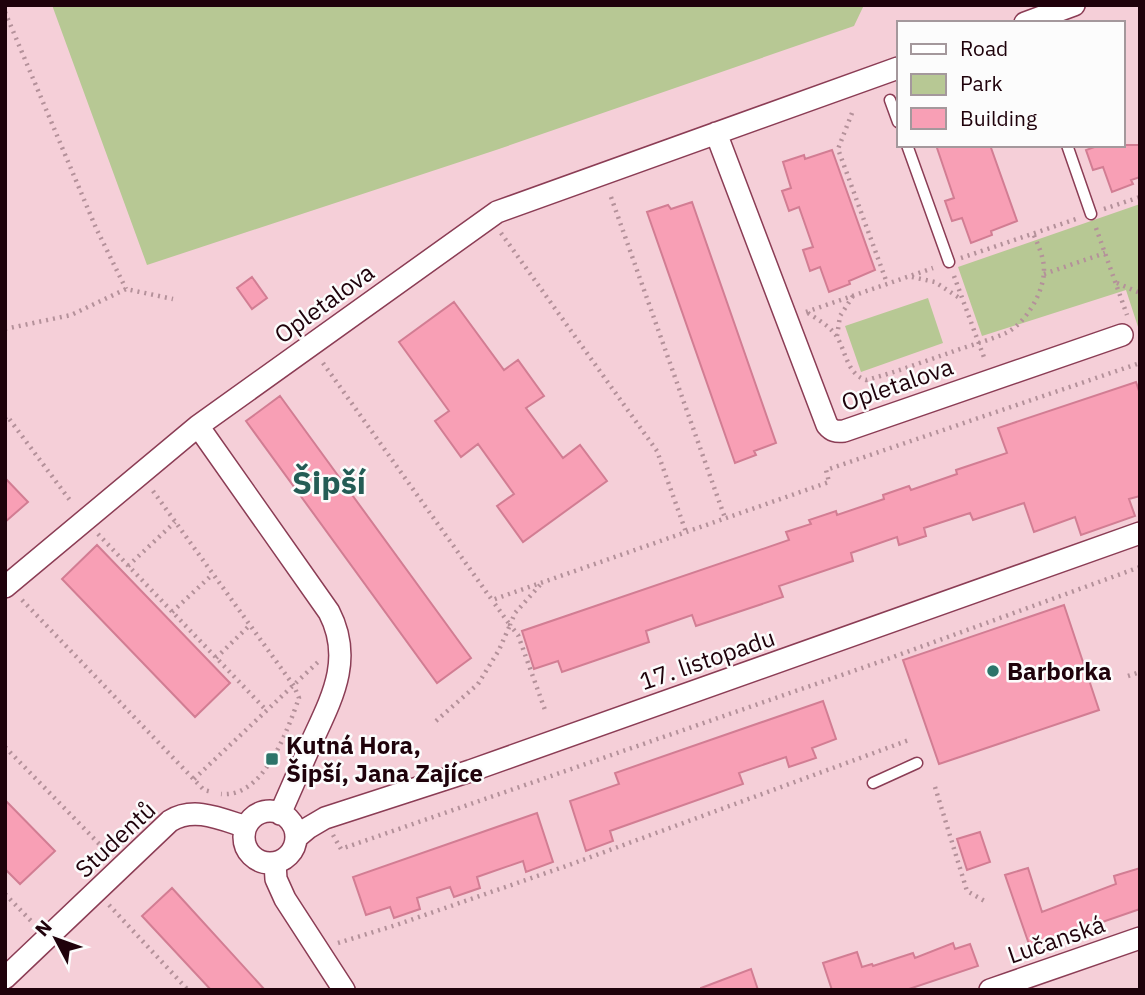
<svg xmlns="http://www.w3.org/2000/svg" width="1145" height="995" viewBox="0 0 1145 995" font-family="'IBM Plex Sans',sans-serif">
<rect width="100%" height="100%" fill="#f5cfd8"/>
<!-- green -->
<path fill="#b7c894" d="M52 5H864L854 26 496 150 147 265Z
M1140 204V333L1126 290 982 336 958 267Z
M928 298 943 343 861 372 845 326Z"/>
<!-- building -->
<path fill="#f89fb5" stroke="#d27d93" stroke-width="2" d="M936 145H990L1017 221 991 231 992 235 971 243 962 218 952 221 945 201 954 198Z
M1100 145H1140V177L1131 180 1133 184 1112 192 1103 167 1093 170 1086 150Z
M832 150 875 270 849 281 850 284 829 292 820 267 810 271 803 250 813 247 799 207 789 211 782 191 791 188 783 162 804 155 805 159Z
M692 202 776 443 754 451 756 455 735 463 647 212 668 205 671 209Z
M252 277 267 298 252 309 237 288Z
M454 302 504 370 518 360 544 396 526 408 563 458 580 445 607 481 523 542 497 506 514 494 478 444 461 457 435 421 449 411 399 342Z
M1136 382 1140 394V496L1129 499 1135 516 1081 535 1075 517 1034 532 1024 503 973 520 970 513 924 528 926 536 899 545 897 537 851 553 853 561 779 586 783 597 696 626 692 615 646 631 649 642 562 672 558 661 534 669 522 631 789 540 786 532 811 524 809 520 836 511 837 515 884 499 883 495 909 486 911 490 957 474 956 470 1007 453 998 428Z
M280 396 471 658 437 683 246 421Z
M5 478 28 502 5 522Z
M97 545 230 683 195 717 62 579Z
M1064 605 1099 710 939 764 903 660Z
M823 701 836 739 812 748 816 758 789 767 786 757 739 773 743 784 610 831 613 841 586 851 570 801 619 784 615 773Z
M5 800 55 851 20 884 5 869Z
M537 813 553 862 526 872 523 861 477 877 480 888 454 897 450 887 417 898 420 909 394 918 390 907 366 915 353 877Z
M980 832 990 862 967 870 957 839Z
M1028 868 1042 912 1116 884 1114 876 1140 868V909L1030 947 1005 875Z
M172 888 265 990H211L142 916Z
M953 943 955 949 970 944 978 966 906 990H832L823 963 857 952 862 967 872 964 873 966 913 953 915 958Z
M751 969 758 990H701V988Z"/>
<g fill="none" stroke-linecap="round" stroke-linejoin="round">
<!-- service casing -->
<g stroke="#8b3d55" stroke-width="13">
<path id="service" d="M890 100 898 122
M907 145 949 262
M1067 145 1091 214
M873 783 917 763"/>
</g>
<!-- minor casing -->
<g stroke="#8b3d55" stroke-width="24">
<path id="minor" d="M1025 23 1074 5
M716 133 827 425C832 431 836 432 844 431L1122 335
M198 426 329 612C353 658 333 696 313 739 302 764 291 789 280 814
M5 587 198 426 497 212 898 68
M244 837a26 26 0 1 1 52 0a26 26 0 1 1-52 0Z
M296 838 308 828 325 818 470 771 1140 533
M275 863 276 879 285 899 344 990
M5 978 170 821C194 806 221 819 246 827
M990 990 1140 938"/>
</g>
<!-- path -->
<path stroke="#b4919a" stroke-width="4.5" stroke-dasharray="2 5" stroke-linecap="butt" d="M5 12 96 228 126 289
M852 113 838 149 887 283
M611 197 725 518
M1104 209 1140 197
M1096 228 1127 315
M501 233 657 451 686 532
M961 258 1076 219
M1044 274 1105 253
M954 276 985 360
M912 277 935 282 961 299
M1117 283 1140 293
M806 312 933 268
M808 313C817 319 828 325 835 334 846 349 846 374 866 380 894 373 922 362 949 353 967 346 988 341 1006 333 1026 323 1044 292 1044 270 1044 257 1038 245 1033 233
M5 329 71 315 126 289 173 299
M837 336 840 316 853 296
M323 363 492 600 829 482 826 470 1140 363
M5 418 7 416 72 503
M153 491 294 686 299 698C287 731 264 798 221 794
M98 534 267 711
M128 566 175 522
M540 585 515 613 510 625 518 635 545 710
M22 600 204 790 212 792
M172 612 213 574
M216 658 250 625
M1128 676 1140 672
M436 721 478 684 499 650 510 625 492 600
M5 747 107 852
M194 779 318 662
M935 787 967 891 988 903
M333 835 341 849 882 661 1140 567
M5 894 34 924
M109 905 188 990
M338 943 396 925 569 865 909 740"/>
<!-- service -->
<use href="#service" stroke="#fff" stroke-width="10"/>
<!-- minor -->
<use href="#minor" stroke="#fff" stroke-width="21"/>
</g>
<!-- markers -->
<g fill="#2d746a" stroke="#fcfcfc" stroke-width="2.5">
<circle cx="993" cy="671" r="7"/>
<rect x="265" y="752" width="14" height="14" rx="3.5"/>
</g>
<g text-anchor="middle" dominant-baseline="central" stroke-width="5" stroke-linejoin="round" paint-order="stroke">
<!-- street labels -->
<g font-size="24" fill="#1f020b" stroke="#fcfcfc">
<text transform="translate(324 303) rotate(-36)">Opletalova</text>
<text transform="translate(897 384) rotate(-19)">Opletalova</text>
<text transform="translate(707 659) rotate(-19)">17. listopadu</text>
<text transform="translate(115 839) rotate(-43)">Studentů</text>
<text transform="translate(1056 939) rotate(-19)">Lučanská</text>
</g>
<!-- poi labels -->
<g font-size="24" font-weight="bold" fill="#1f020b" stroke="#fcfcfc" text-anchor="start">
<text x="1007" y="671">Barborka</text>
<text x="286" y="745">Kutná Hora,<tspan x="286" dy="28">Šipší, Jana Zajíce</tspan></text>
</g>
<!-- district labels -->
<g font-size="32" font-weight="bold" fill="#245c55" stroke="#fcfcfc">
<text x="329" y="482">Šipší</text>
</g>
</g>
<!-- border -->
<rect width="1145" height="995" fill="none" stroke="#1f020b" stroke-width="14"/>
<!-- legend -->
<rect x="897" y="21" width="228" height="126" fill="#fcfcfc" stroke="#a4989c" stroke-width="2"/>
<rect x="911" y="44" width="35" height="10" fill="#ffffff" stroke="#a4989c" stroke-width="2"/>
<text x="960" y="56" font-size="21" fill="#1f020b">Road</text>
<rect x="911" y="74" width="35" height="21" fill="#b7c894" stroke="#a4989c" stroke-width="2"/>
<text x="960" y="91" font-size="21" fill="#1f020b">Park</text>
<rect x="911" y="108" width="35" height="21" fill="#f89fb5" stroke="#a4989c" stroke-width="2"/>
<text x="960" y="126" font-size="21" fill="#1f020b">Building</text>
<!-- north arrow -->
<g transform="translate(56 939) rotate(311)" stroke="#fcfcfc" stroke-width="5" paint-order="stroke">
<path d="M0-5L12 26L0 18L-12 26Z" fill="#1f020b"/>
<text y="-10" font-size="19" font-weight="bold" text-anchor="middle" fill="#1f020b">N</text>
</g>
</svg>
